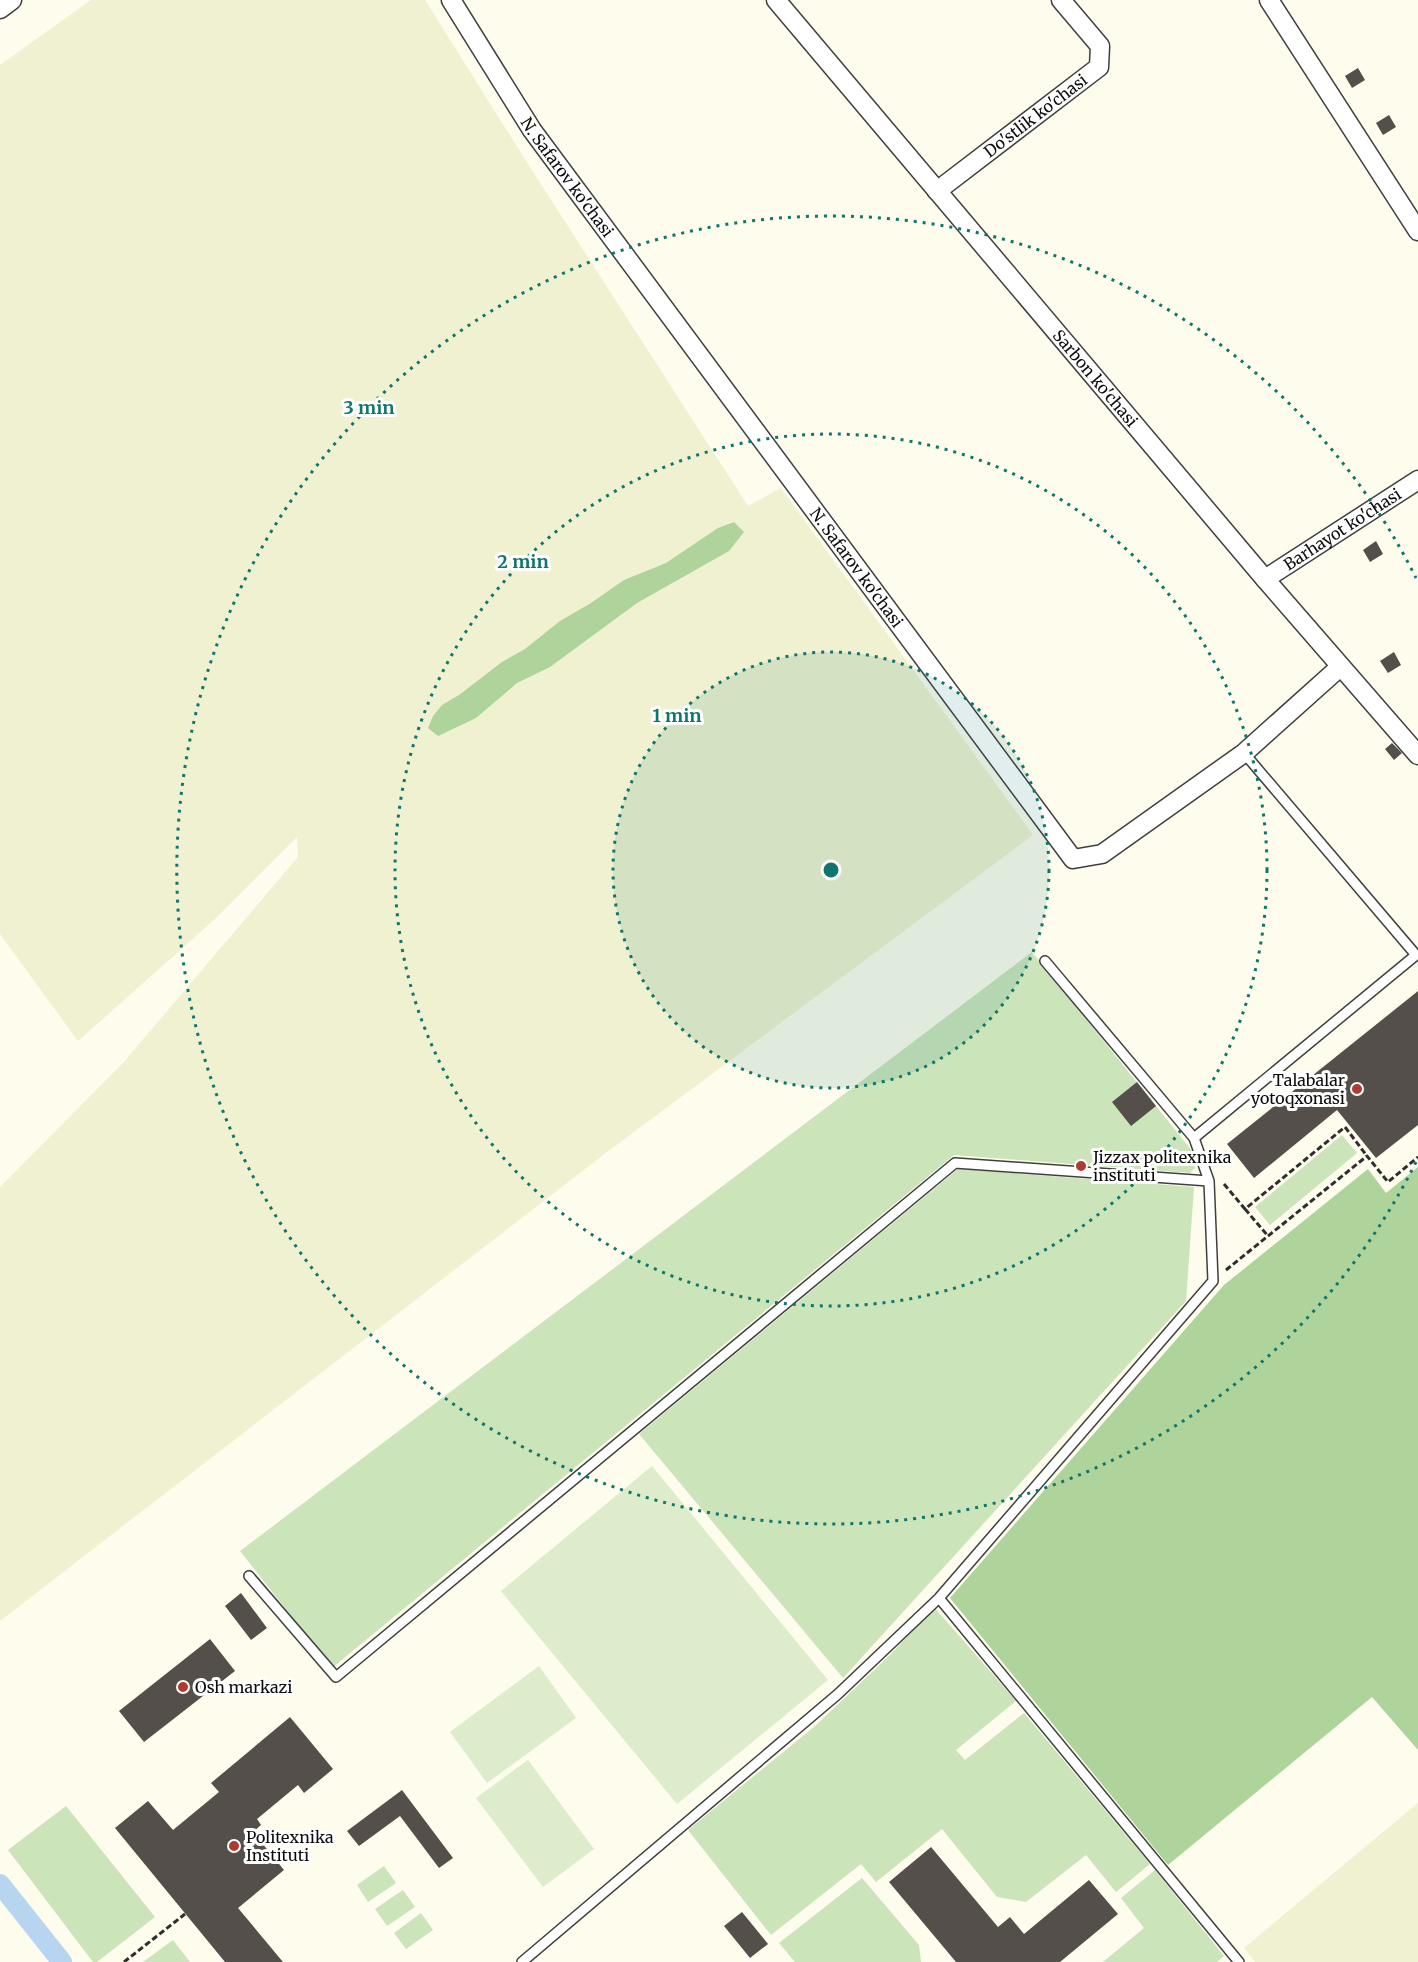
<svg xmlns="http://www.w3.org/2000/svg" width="1418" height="1962" viewBox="0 0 1418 1962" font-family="Merriweather,serif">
<rect width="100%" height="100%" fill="#fdfced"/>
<!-- farmland -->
<path fill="#f0f1d0" d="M91 0H425L526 161 748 506 781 488 1033 835 607 1152 0 1621V1187L123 1063 298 857 297 837 215 919 78 1041 0 934V65Z
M1418 1803V1962H1255L1244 1948Z"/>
<!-- green -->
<path fill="#cbe4ba" d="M1032 952 1193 1152 1195 1168 1190 1173 954 1155 332 1668 240 1551Z
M1342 1135 1357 1153 1270 1225 1255 1207Z
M958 1169 1194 1187 1186 1301 843 1678 639 1434Z
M934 1607 1016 1701 956 1750 965 1760 1024 1713 1150 1864 1116 1892 1086 1855 1026 1902 997 1897 942 1829 876 1882 861 1864 771 1935 688 1830 815 1726 891 1654Z
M66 1806 155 1917 97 1962H93L8 1850Z
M384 1866 396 1883 368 1902 357 1885Z
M1155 1870 1224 1956 1217 1962H1103L1144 1928 1121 1898Z
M862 1878 919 1945 921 1962H795L779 1943Z
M403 1890 415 1907 387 1926 375 1909Z
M421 1913 433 1930 406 1949 394 1933Z
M173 1940 190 1962H143Z"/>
<!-- forest -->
<path fill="#aed39b" d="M734 522 744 532 729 551 637 603 550 667 517 683 476 718 438 736 428 728 433 716 442 705 459 695 502 662 525 649 560 621 591 603 624 580 666 563 718 528Z
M1418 1167V1750L1372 1697 1168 1865 950 1598 1224 1285 1368 1169 1386 1193Z"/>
<!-- pitch -->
<path fill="#ddeccb" d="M652 1466 828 1680 677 1804 501 1591Z
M539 1666 576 1718 487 1783 450 1732Z
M528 1760 594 1849 543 1887 476 1798Z"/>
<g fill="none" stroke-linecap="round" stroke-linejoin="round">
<!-- canal -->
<path stroke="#b7d4f0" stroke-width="20" d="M0 1884 62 1962"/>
</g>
<!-- building -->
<path fill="#544f4a" d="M1358 68 1365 80 1352 88 1345 76Z
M1389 115 1396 127 1383 135 1376 123Z
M1376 541 1383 554 1370 562 1363 550Z
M1394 652 1401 665 1388 673 1380 661Z
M1392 743 1402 753 1394 760 1385 749Z
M1418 991V1125L1376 1158 1337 1110 1254 1178 1227 1144Z
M1137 1082 1156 1106 1131 1126 1112 1102Z
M241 1593 267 1628 251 1640 225 1606Z
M210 1639 235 1671 144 1742 119 1711Z
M290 1717 333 1769 304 1793 298 1785 257 1819 261 1825 253 1832 284 1870 238 1908 283 1962H225L115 1828 148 1801 173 1830 219 1792 211 1783Z
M402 1790 453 1858 439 1868 400 1816 359 1846 347 1831Z
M931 1847 998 1927 1010 1917 1024 1934 1089 1880 1118 1914 1060 1962H956L889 1882Z
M742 1912 768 1944 750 1958 724 1926Z"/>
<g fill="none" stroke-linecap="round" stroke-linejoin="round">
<!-- lane casing -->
<g stroke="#3f3f3f" stroke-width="12">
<path id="lane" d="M1045 961 1194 1138 1209 1181
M1194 1138 1416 955 1244 753
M249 1576 336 1677 955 1163 1209 1181 1213 1281 939 1598 838 1694 522 1962
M939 1598 1239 1962"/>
</g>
<!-- street casing -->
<g stroke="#3f3f3f" stroke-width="21">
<g id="street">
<path id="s1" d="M451 0 532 130 1073 859 1102 854 1244 753 1340 667"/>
<path id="s2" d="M776 0 1265 579 1418 755"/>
<path d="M1269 0 1418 231"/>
<path d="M0 9 12 0"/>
<path id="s3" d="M937 191 1099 67 1100 46 1061 0"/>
<path id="s4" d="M1265 579 1418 480"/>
</g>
</g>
<!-- path -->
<path stroke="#2e2e2e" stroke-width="3" stroke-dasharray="6 3" stroke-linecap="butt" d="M1224 1184 1245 1209 1345 1127 1367 1156
M1245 1209 1268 1236
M1226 1270 1367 1156 1388 1182 1418 1157
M124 1962 185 1914"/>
<!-- lane -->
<use href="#lane" stroke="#fff" stroke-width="9"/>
<!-- street -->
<use href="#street" stroke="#fff" stroke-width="18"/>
</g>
<!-- distance rings -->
<circle cx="831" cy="870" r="218" fill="#0f766e" fill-opacity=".12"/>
<g fill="none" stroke="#0f766e" stroke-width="3" stroke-dasharray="3 6">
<circle cx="831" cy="870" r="218"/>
<circle cx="831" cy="870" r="436"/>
<path d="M1416 1162A654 654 0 1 1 1416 578"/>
</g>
<!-- markers -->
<g fill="#ae3b32" stroke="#fff" stroke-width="2">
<circle cx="1357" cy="1089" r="6"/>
<circle cx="1081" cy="1166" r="6"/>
<circle cx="183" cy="1687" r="6"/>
<circle cx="234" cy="1846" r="6"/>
</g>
<g text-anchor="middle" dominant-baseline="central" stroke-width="6" stroke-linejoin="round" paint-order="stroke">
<!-- street labels -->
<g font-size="16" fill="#0c0c0c" stroke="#fff">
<text stroke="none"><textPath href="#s3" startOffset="124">Do'stlik ko'chasi</textPath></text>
<text stroke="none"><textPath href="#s1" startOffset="212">N. Safarov ko'chasi</textPath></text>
<text stroke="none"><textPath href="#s2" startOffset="495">Sarbon ko'chasi</textPath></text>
<text stroke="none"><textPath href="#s4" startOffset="92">Barhayot ko'chasi</textPath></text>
<text stroke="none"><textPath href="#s1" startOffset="698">N. Safarov ko'chasi</textPath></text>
</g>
<!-- poi labels -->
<g font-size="16" fill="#0c0c0c" stroke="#fff" text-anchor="start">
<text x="1345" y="1080" text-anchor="end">Talabalar<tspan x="1345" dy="18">yotoqxonasi</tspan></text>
<text x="1093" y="1157">Jizzax politexnika<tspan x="1093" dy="18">instituti</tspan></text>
<text x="195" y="1687">Osh markazi</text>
<text x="246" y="1837">Politexnika<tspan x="246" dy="18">Instituti</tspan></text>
</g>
</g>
<circle cx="831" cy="870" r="9" fill="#0f766e" stroke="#fff" stroke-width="3"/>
<g font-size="18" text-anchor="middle" font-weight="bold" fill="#0f766e" stroke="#fff" stroke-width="6" stroke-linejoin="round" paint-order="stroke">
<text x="369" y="414">3 min</text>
<text x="523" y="568">2 min</text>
<text x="677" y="722">1 min</text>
</g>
</svg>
